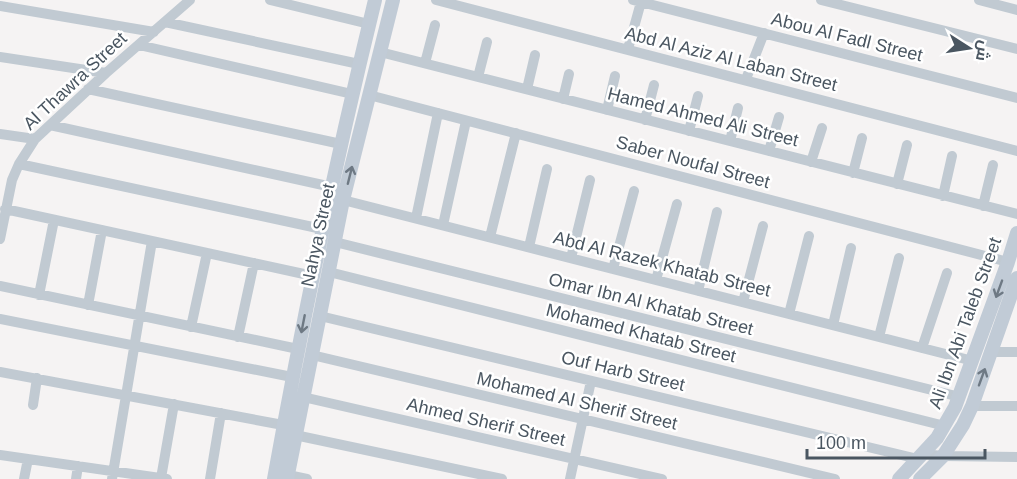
<svg xmlns="http://www.w3.org/2000/svg" width="1017" height="479" viewBox="0 0 1017 479" font-family="Helvetica,Cairo,sans-serif">
<rect width="100%" height="100%" fill="#f5f3f3"/>
<g fill="none" stroke-linecap="round" stroke-linejoin="round">
<!-- street -->
<path stroke="#c1cad2" stroke-width="10" d="M270 0 369 24
M436 0 1017 151
M633 0 1017 98
M821 0 1017 49
M979 0 1017 10
M0 6 154 32
M165 22 359 64
M139 45 352 94
M628 49 641 2
M380 52 1017 214
M0 57 106 73
M425 63 435 25
M478 77 487 42
M746 79 764 33
M88 89 341 144
M527 89 535 55
M369 95 1008 262
M563 99 569 74
M607 110 615 76
M645 120 654 85
M50 125 332 187
M689 131 698 96
M0 134 35 139
M730 141 738 108
M769 151 779 117
M811 162 822 128
M19 164 322 229
M853 173 862 138
M897 184 907 145
M943 196 952 156
M343 200 973 361
M983 206 993 165
M5 209 313 276
M416 218 438 113
M443 225 466 121
M490 237 516 133
M0 239 12 180 19 164 35 139 106 73 190 0
M335 242 960 397
M529 247 547 169
M571 258 590 180
M613 269 634 191
M329 272 945 426
M656 280 677 204
M0 286 298 349
M698 291 717 212
M39 295 54 220
M743 302 763 226
M88 305 102 230
M789 314 809 236
M320 316 918 459
M0 319 292 377
M833 325 851 248
M191 327 207 253
M238 337 254 263
M879 337 899 258
M922 348 947 273
M992 352H1017
M312 355 835 479
M0 372 283 425
M303 397 662 479
M33 405 37 378
M972 406H1017
M295 435 502 479
M922 454 943 456 1017 457
M0 455 167 479
M288 475 307 479
M161 478 174 404
M24 479 28 459
M76 479 78 466
M112 479 152 241
M210 479 221 413
M570 479 591 381"/>
<!-- secondary -->
<path stroke="#c1cbd6" stroke-width="14" d="M274 479C303 318 336 159 375 0
M287 479 343 200 393 0
M899 479 937 438 955 407 1008 262 1017 233
M920 479 943 456 963 425 972 406 1017 278"/>
</g>
<!-- one-way arrows -->
<defs><path id="oneway-shaft" d="M-6 0H5M1.5-3L5.5 0L1.5 3" fill="none" stroke-width="1.6" stroke-linecap="round" stroke-linejoin="round" transform="scale(1.5)"/></defs>
<g stroke="#6e7984">
<use href="#oneway-shaft" transform="translate(350 175) rotate(-76)"/>
<use href="#oneway-shaft" transform="translate(999 289) rotate(110)"/>
<use href="#oneway-shaft" transform="translate(303 324) rotate(101)"/>
<use href="#oneway-shaft" transform="translate(982 377) rotate(-70)"/>
</g>
<g text-anchor="middle" dominant-baseline="central" stroke-width="5" stroke-linejoin="round" paint-order="stroke">
<!-- street labels -->
<g font-size="18" fill="#4a5661" stroke="#fff">
<text transform="translate(847 37) rotate(14)">Abou Al Fadl Street</text>
<text transform="translate(731 59) rotate(14)">Abd Al Aziz Al Laban Street</text>
<text transform="translate(75 81) rotate(-43)">Al Thawra Street</text>
<text transform="translate(703 117) rotate(14)">Hamed Ahmed Ali Street</text>
<text transform="translate(693 162) rotate(15)">Saber Noufal Street</text>
<text transform="translate(318 235) rotate(-78)">Nahya Street</text>
<text transform="translate(662 264) rotate(14)">Abd Al Razek Khatab Street</text>
<text transform="translate(651 304) rotate(14)">Omar Ibn Al Khatab Street</text>
<text transform="translate(965 323) rotate(-70)">Ali Ibn Abi Taleb Street</text>
<text transform="translate(641 333) rotate(14)">Mohamed Khatab Street</text>
<text transform="translate(623 371) rotate(13)">Ouf Harb Street</text>
<text transform="translate(577 401) rotate(13)">Mohamed Al Sherif Street</text>
<text transform="translate(486 422) rotate(13)">Ahmed Sherif Street</text>
</g>
</g>
<!-- north arrow -->
<g transform="translate(969 48) rotate(102)" stroke="#ffffff" stroke-width="4.5" paint-order="stroke">
<path d="M0-4.5L10 22L0 15L-10 22Z" fill="#4a5661"/>
<text y="-9" font-size="16" font-weight="bold" text-anchor="middle" fill="#4a5661">ش</text>
</g>
<!-- scale -->
<path d="M807 449v9h178v-9" fill="none" stroke="#4a5661" stroke-width="3"/>
<text x="816" y="449" font-size="18" fill="#4a5661" stroke="#ffffff" stroke-width="4.5" paint-order="stroke">100 m</text>
</svg>
